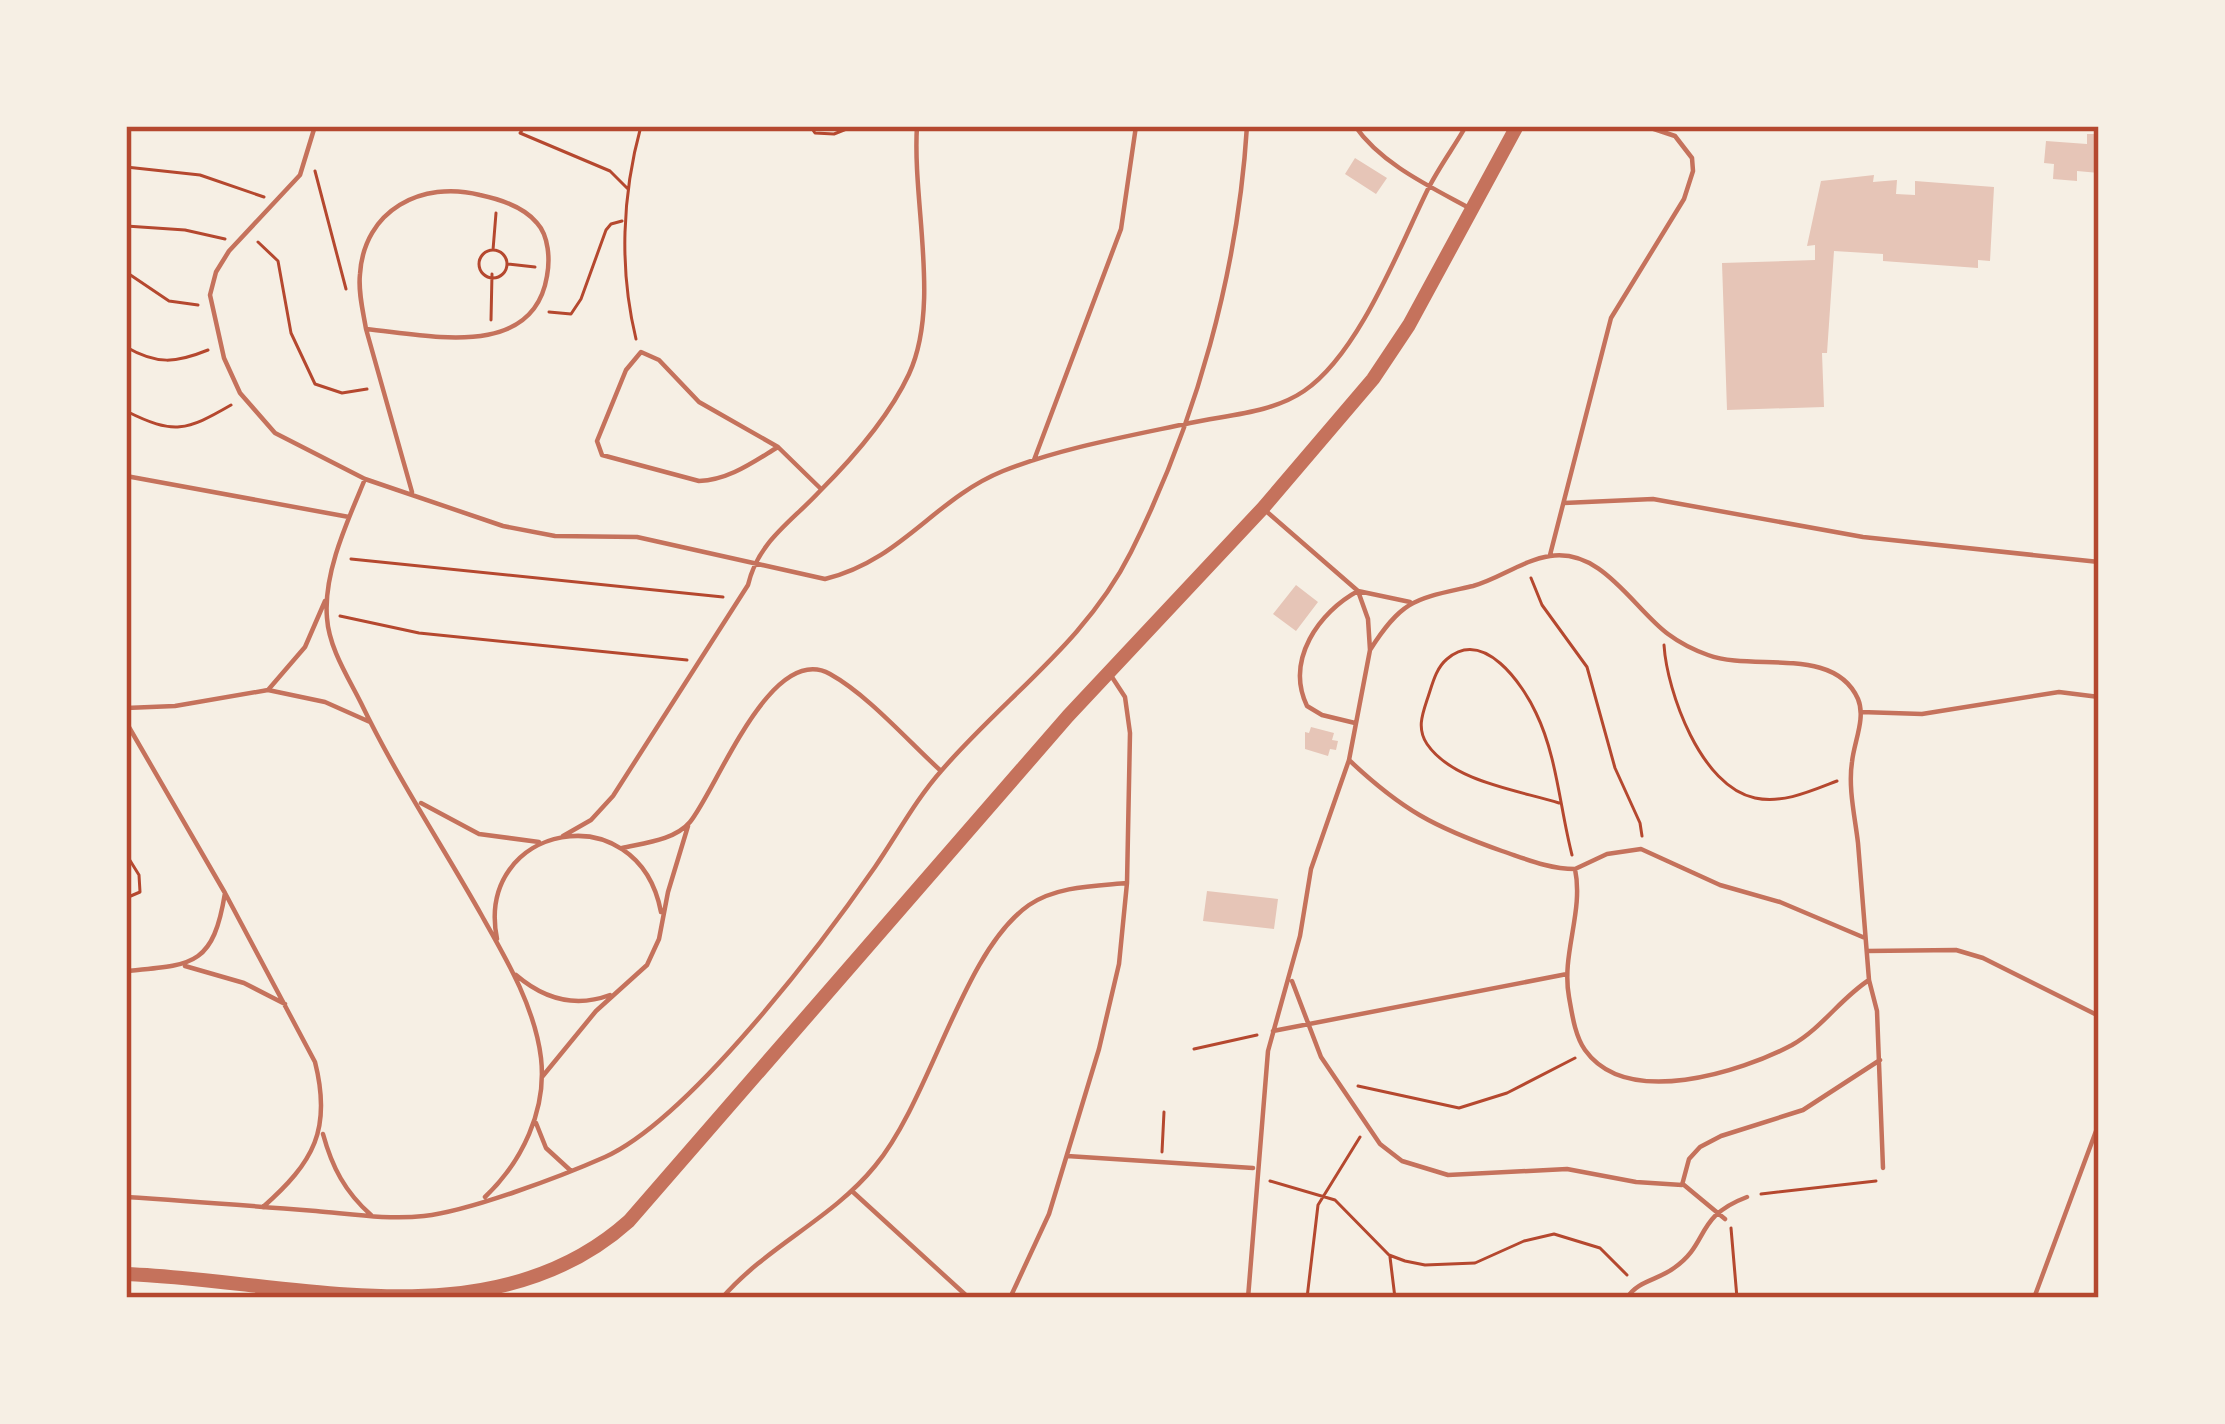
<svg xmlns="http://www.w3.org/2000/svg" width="2225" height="1424" viewBox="0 0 2225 1424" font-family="Roboto,sans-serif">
<rect width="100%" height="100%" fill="#f6efe4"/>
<!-- building -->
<path fill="#e6c5b7" d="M2087 134H2099V173L2077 171V181L2053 179 2054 164 2044 163 2046 141 2087 144Z
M1355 158 1387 178 1376 194 1345 174Z
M1874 175 1873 182 1897 180 1896 194 1915 195V181L1994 187 1990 261 1978 260V268L1883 261V254L1834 251 1827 353H1822L1824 407 1727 410 1722 263 1815 260V245L1807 246 1821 181Z
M1296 585 1318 602 1296 631 1273 614Z
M1311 727 1334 733 1332 740 1338 741 1336 750 1330 749 1328 756 1305 749V732L1309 733Z
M1207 891 1278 899 1274 929 1203 921Z"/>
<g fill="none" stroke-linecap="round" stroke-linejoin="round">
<!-- path -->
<path stroke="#b5482f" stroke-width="3" d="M525 126 520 133 610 171 628 189
M810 126 815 133 834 134 854 126
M126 167 200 175 264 197
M315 171 346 289
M126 226 185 230 225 239
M258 242 278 261 291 333 315 384 342 393 367 389
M479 264a14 14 0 1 1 28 0a14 14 0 1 1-28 0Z
M493 250 496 213
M508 264 535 267
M126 272 169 301 198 305
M549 312 571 314 581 299 606 230 611 224 622 221
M491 320 492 274
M636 339C619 269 622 195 641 126
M126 347C157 365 176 363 208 350
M126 411C174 435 186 431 231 405
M351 559 723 597
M1531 578 1542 605 1587 667 1615 768 1640 823 1642 836
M340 616 419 633 687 660
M1664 645C1667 692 1701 787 1755 798 1783 804 1811 791 1837 781
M1559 803C1518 790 1453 782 1427 744 1417 729 1422 715 1427 700 1432 686 1435 669 1447 659 1484 627 1523 685 1536 713 1557 756 1560 809 1572 855
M126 854 139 875 140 892 126 898
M1194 1049 1257 1035
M1358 1086 1459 1108 1507 1093 1575 1058
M1162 1152 1164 1112
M1270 1181 1335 1200 1389 1255 1405 1261 1425 1265 1475 1263 1524 1241 1554 1234 1600 1248 1627 1275
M1761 1194 1876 1181
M1731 1228 1737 1298
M1390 1257 1395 1298
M1307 1298 1318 1205 1360 1137"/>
<!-- service -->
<path stroke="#c5725c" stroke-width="4.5" d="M315 126 300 175 229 251 216 272 210 295 224 358 240 393 275 433 365 479 503 526 555 536 637 537 825 579C902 560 934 499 1003 471 1061 448 1129 436 1190 423 1227 415 1272 413 1304 391 1359 354 1399 248 1428 189 1439 167 1454 147 1466 126
M1355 126C1381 164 1431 187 1471 209
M366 329C363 311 358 292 360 274 364 210 422 180 480 195 499 199 524 207 537 223 549 236 550 260 547 276 533 361 428 335 366 329L412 492
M778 447C753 462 729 480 699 481L602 455 597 441 626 370 641 352 659 360 699 402 778 447 820 488
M1034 460 1121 229 1136 126
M126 476 349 517
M365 479C348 520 323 573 327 618 329 648 348 677 361 703 396 776 442 845 482 916 507 960 535 1008 541 1058 547 1110 522 1162 485 1197
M1564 503 1653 499 1863 537 2099 562
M1550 555 1611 318 1684 199 1693 171 1692 158 1675 136 1648 127 1604 126
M1370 650C1403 598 1416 599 1473 586 1499 579 1523 560 1550 556 1602 548 1633 608 1668 634 1680 643 1694 650 1708 655 1753 672 1834 645 1858 699 1866 718 1854 742 1852 762 1848 788 1855 817 1858 843 1862 889 1865 934 1869 980L1877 1011 1883 1168
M268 690 325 702 370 722
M126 708 175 706 268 690 305 647 325 601
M1861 712 1922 714 2059 692 2099 697
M126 722 225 893 315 1062C332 1129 314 1162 263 1207
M1355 723 1322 715 1307 706C1285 660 1319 612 1358 591L1410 602
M1349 760C1402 810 1434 827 1502 851 1526 859 1549 869 1575 869
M421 803 479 834 539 842
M563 836 591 820 613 796 748 585C758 542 790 523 819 492 852 459 889 417 909 374 941 304 912 203 917 126
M622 848C644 843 675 840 690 822 717 789 771 641 830 674 868 695 908 741 941 771
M1575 869C1584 912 1561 954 1569 997 1572 1014 1575 1036 1585 1050 1627 1109 1741 1072 1792 1045 1822 1028 1841 998 1869 980
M1575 869 1607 854 1641 849 1720 885 1780 902 1865 938
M497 939C474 824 638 792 661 912
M1867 951 1956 950 1983 958 2099 1016
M185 966 244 983 285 1004
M126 971C192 965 213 967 225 893
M516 975C544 999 575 1008 610 995
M1292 981 1321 1057 1380 1144 1402 1161 1448 1175 1567 1169 1636 1182 1682 1185 1689 1159 1700 1147 1721 1136 1803 1110 1880 1060
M1273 1031 1567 974
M542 1077 596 1011 647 965 659 939 668 892 688 826
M536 1123 546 1148 570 1170
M323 1134C332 1167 345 1192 371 1215
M1067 1156 1253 1168
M1684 1185 1725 1219
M853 1192 969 1298
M126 1197C189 1201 253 1206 316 1211 351 1214 389 1220 424 1216 470 1211 562 1176 605 1157 689 1119 821 945 875 867 897 835 916 799 942 770 1006 696 1086 642 1131 552 1196 422 1238 272 1247 126
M722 1298C767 1246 832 1219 875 1166 932 1097 962 952 1029 905 1057 886 1095 886 1127 883
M1010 1298 1049 1214 1099 1049 1119 964 1127 883 1130 733 1125 697 1110 674
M1248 1298 1268 1051 1300 936 1311 869 1349 760 1370 650 1368 619 1358 591 1266 511
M1627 1298C1637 1281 1658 1280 1674 1268 1710 1243 1694 1217 1747 1197
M2034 1298 2099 1123"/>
<!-- tertiary -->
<path stroke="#c5725c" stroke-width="14" d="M126 1274C291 1280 491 1345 629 1221L1068 716 1263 508 1373 379 1409 325 1517 126"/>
</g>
<!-- border -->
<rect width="2225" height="1424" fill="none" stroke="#f6efe4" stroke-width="258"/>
<rect x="129" y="129" width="1967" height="1166" fill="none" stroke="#b5482f" stroke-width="4.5"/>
</svg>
